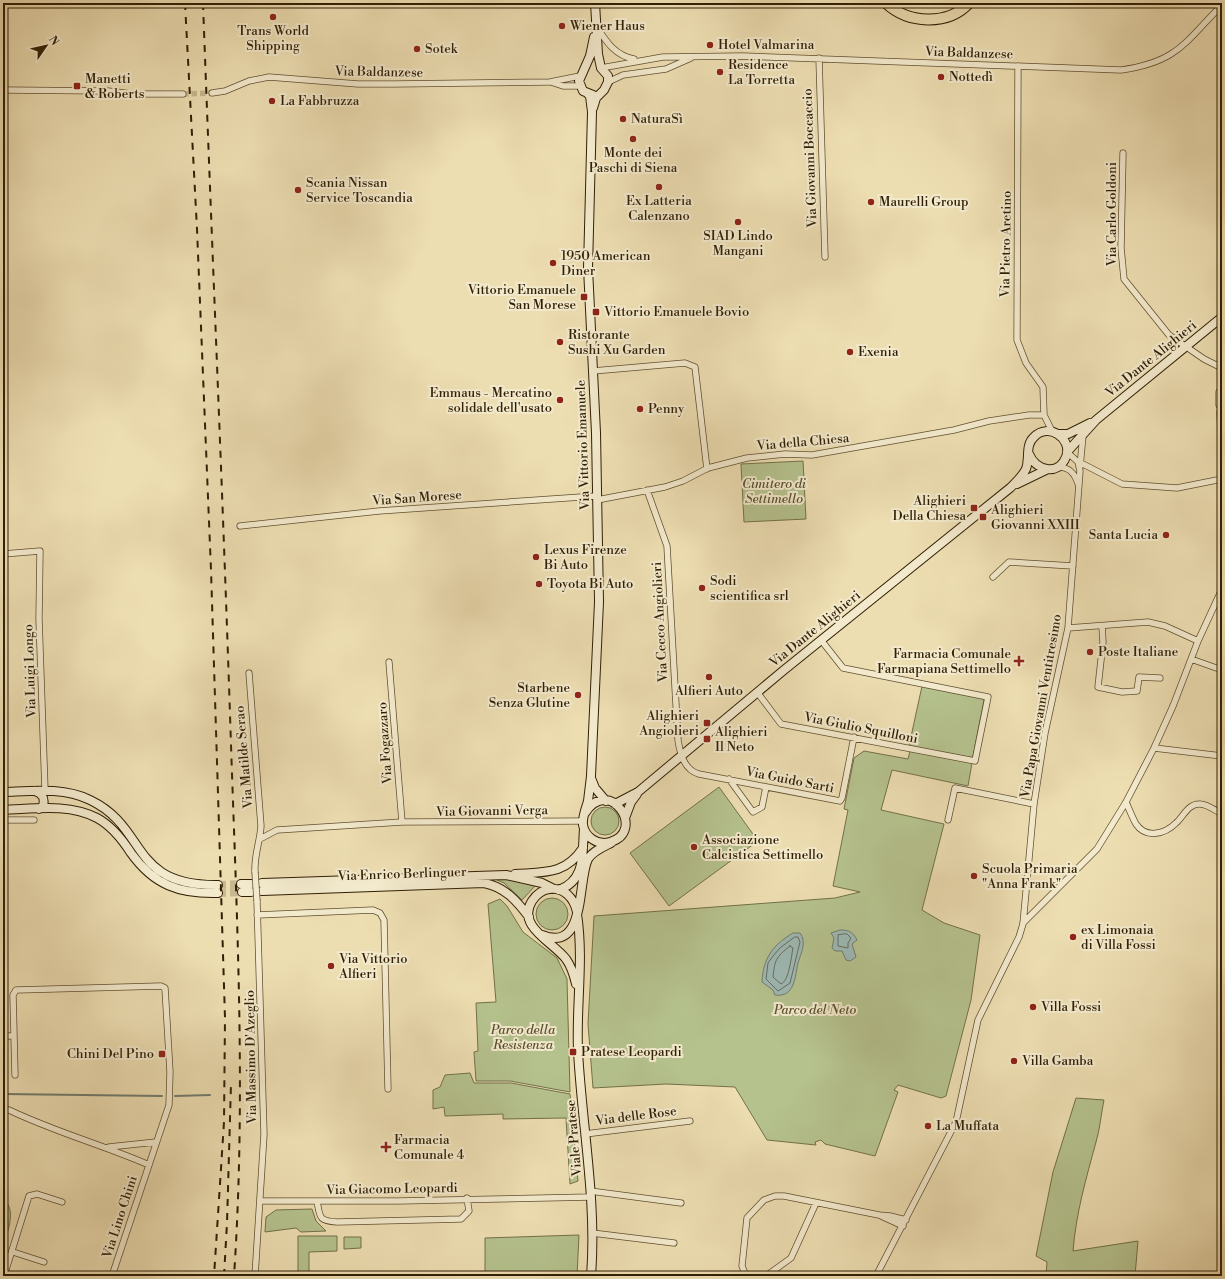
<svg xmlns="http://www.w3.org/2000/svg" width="1225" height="1279" viewBox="0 0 1225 1279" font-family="'Libre Bodoni',serif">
<rect width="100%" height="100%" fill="#eddeb2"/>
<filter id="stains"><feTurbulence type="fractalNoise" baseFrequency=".005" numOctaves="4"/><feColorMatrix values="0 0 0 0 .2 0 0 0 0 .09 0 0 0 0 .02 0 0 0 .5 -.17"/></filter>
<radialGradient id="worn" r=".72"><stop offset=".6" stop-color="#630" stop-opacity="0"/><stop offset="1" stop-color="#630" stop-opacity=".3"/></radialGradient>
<!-- green -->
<path fill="#b5c28e" stroke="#73704a" d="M803 461 806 519 744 522 741 464Z
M922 686 983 698 984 700 973 756 971 758 909 746Z
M864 751 908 759 910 751 972 763 968 786 892 770 881 810 944 824 922 910 944 923 980 935 971 1000 946 1096 941 1098 898 1085 894 1090 898 1092 875 1156 825 1144 821 1140 815 1142 816 1145 767 1140 735 1087 666 1084 593 1088 588 1024 594 916 835 898 860 892 833 886 848 810 844 809 854 758Z
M719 787 758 841 669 906 630 853Z
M591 821a14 14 0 1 1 28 0a14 14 0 1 1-28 0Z
M497 877 535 885V886L522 900 504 883 497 880Z
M536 914a16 16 0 1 1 32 0a16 16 0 1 1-32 0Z
M500 899 507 906 523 932 557 958 567 979 570 1092 510 1081H476L474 1052 478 1051 476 1003 496 1002 488 904Z
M470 1073 474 1083H511L570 1094 578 1181 570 1184 566 1118 503 1119V1114L445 1116 444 1107 433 1109V1090L440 1087 445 1075Z
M1076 1098 1104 1100C1101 1114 1100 1129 1096 1142 1086 1179 1076 1213 1073 1251L1138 1241 1135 1276H1046L1047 1262 1036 1256 1053 1172Z
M3 1199C17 1209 8 1231 3 1245Z
M312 1209 316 1221 326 1231 301 1232 296 1228 265 1232 266 1217 276 1210Z
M579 1235 577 1276H485V1238Z
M298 1236H337V1251L309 1252V1276H298Z
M344 1237H361V1248L344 1249Z"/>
<!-- water -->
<path fill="#9dbab6" stroke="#727c6f" d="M840 930C849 930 853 932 857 940L852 944 856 957 850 961 846 960 842 951H835L832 948 834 938 831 933Z
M793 933H800C807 942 801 953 798 963 795 976 795 998 775 995L773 990 762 982C763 958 773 945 793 933Z"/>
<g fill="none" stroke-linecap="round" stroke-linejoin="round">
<!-- shore -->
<path stroke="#676c5e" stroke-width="1" d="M847 934 851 938 848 943V948L838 946V935Z
M795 937H798L800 942 790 983 778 991 766 979 768 963 773 956 780 948Z
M790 946 793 948C791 958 789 981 781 984L773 977C775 960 775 958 790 946Z"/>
<!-- stream -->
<path stroke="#727c6f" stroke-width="2" d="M3 1094 162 1096
M175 1096 210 1095"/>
<!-- street-tunnel -->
<path stroke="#c7b88f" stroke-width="5.5" stroke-dasharray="5.5 3" stroke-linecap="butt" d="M183 94 212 93"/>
<!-- secondary-tunnel -->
<path stroke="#c7b88f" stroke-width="8" stroke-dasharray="8 4" stroke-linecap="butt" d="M218 885 241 884
M218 893 242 892"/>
<!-- street casing -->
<g stroke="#604f30" stroke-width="7">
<path id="street" d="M597 27C606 42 616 56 634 59
M819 58 825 257
M1018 66 1017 340 1026 363 1043 387 1044 415 1052 431
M601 68 663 57 742 56 1121 70C1178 62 1185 42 1222 5
M551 82 563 86H580
M608 82 623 75 666 69 691 58
M3 90 108 91 132 94H183
M212 93 225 91 249 81 269 77 358 84H394L550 82 580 76
M1123 153 1121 248 1124 279 1169 335 1204 359 1222 368
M593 371 685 363 695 367 707 469
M1219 405V392
M1220 412 1222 471
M1081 463 1122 484 1177 488 1222 479
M1058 467C1070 467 1075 474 1078 484
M1080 467 1083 435
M647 490 667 546 678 740C680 753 684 770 699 774L840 801 842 798 854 737
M597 500 665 487 683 481 708 468 747 458 785 454 812 455 954 430 989 421 1029 415H1044
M240 526 379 511 596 496
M3 554 40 551 39 619 45 790
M993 577 1009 562 1073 566
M1102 626 1103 642 1098 687 1122 692 1137 691 1139 677 1160 678
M1068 628 1148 622 1165 626 1198 641
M1191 659 1222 670
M389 662 402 822
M249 673 261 826C260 842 254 855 255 872
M757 692 781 724 975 761 988 697 843 668 821 640
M1154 748 1222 756
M729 779 753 812 762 807 766 787
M1126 802C1129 809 1132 817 1136 824 1146 839 1165 834 1176 823 1183 817 1188 804 1199 804 1206 803 1216 811 1222 814
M3 820H34
M948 820 955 788 1034 804
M260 839 277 830 402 822 583 821
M257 915 373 910 380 913 384 920 388 1089
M1023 923 1097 849 1126 802 1154 748 1173 706 1198 641 1222 589
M3 1036H14
M15 1075 13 995 16 990 161 986 165 988 170 1072 169 1105 112 1276
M9 1110C55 1132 103 1145 149 1165
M585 1134 690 1121
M109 1147 156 1142
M590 1191 681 1203
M261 1201H398L591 1197
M317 1201C320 1218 319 1221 337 1222L461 1219 469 1211 467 1198
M903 1226 879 1215 890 1216 906 1220
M592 1233 674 1243
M13 1252 44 1262
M4 1276 29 1196 37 1194 62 1202
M255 1276 264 1134 257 901
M746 1276 742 1266 747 1218 764 1200 775 1196H784L879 1215
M766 1276 791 1258 816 1203
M876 1276 956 1122 978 1020 1019 937 1023 924 1034 804 1045 733 1068 628 1080 471 1078 462 1067 452"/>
</g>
<!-- secondary casing -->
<g stroke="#311f05" stroke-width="10">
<path id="secondary" d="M593 95 583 91 579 81 590 56 594 37
M593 108 596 98 604 90 608 82V76L601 68 598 54 595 3
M1059 434H1068L1090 423
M1067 452 1096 420 1222 317
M1017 484 1046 470
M591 778 595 788 606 801
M35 791C43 794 45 798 43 806L39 809
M3 792C32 791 63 787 90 800 149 828 128 886 218 885
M615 804 638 792 784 670 1010 488C1016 482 1022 477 1026 469 1030 458 1025 445 1034 437 1048 422 1073 438 1066 457 1058 477 1035 470 1029 454
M3 810C34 809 68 803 97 818 112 826 122 839 131 853 154 885 179 894 218 893
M585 813C610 775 647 832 610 842 598 846 585 837 583 825 582 817 586 808 588 801 589 793 590 785 591 776L599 602 596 433 588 268 592 112 590 96 588 94
M625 818 631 802 637 794
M515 874C545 872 565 875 583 848
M262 883 506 875 542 883 554 889
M241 884H251
M559 890C586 880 582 854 584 829
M262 891 484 883C505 887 517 901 529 917
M242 892H251
M577 914C584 960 576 1005 578 1051 582 1126 597 1201 591 1276
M542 935C587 953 577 881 588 859 593 851 603 847 611 843
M576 984C574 975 571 966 566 959 553 942 516 926 532 901 536 895 542 890 549 889 564 887 574 898 577 912"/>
</g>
<!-- highway casing -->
<g stroke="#311f05" stroke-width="12">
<path id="highway" d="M886 3C908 24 948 26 969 3"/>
</g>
<!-- street -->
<use href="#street" stroke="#f3eacd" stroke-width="5.5"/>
<!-- secondary -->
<use href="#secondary" stroke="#f3eacd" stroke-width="8"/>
<!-- highway -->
<use href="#highway" stroke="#eddeb2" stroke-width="10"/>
<!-- rail -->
<path stroke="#311f05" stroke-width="2" stroke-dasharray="7 7" stroke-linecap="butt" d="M185 3 197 229 211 570 225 1018 224 1122 214 1276
M203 3C212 250 223 498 231 745 237 922 246 1099 234 1276
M224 1276 227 1223 231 1084"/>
<!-- street-bridge casing -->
<g stroke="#604f30" stroke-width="7" stroke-linecap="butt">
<path id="street-bridge" d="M255 872 257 901"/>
</g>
<!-- street-bridge -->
<use href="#street-bridge" stroke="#f3eacd" stroke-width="5.5"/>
</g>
<!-- markers -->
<g fill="#8f2418" stroke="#f3eacd" stroke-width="1.5">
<circle cx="273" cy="17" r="4"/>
<circle cx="562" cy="26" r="4"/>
<circle cx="710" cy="45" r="4"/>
<circle cx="417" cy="49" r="4"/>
<circle cx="720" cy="72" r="4"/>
<circle cx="941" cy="77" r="4"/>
<rect x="73" y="82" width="8" height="8" rx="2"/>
<circle cx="272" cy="101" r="4"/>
<circle cx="623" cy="119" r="4"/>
<circle cx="633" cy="139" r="4"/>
<circle cx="659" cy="187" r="4"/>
<circle cx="298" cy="190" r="4"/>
<circle cx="871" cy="202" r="4"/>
<circle cx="738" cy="222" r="4"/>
<circle cx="553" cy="263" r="4"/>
<rect x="580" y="293" width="8" height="8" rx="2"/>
<rect x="592" y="308" width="8" height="8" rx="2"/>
<circle cx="560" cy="342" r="4"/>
<circle cx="850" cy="352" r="4"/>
<circle cx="560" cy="400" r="4"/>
<circle cx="640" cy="409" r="4"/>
<rect x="970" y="504" width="8" height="8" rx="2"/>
<rect x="979" y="513" width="8" height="8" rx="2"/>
<circle cx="1166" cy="535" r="4"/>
<circle cx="536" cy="557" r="4"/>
<circle cx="539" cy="584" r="4"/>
<circle cx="702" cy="588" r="4"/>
<circle cx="1090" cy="652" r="4"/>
<path d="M1017 655h4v4h4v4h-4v4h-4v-4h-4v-4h4z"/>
<circle cx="709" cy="677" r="4"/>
<circle cx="578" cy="695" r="4"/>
<rect x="703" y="719" width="8" height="8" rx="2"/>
<rect x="703" y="735" width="8" height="8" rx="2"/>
<circle cx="694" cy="847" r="4"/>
<circle cx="974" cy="876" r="4"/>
<circle cx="1073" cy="937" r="4"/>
<circle cx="331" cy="966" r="4"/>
<circle cx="1033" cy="1007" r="4"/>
<rect x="569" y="1048" width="8" height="8" rx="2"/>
<rect x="158" y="1050" width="8" height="8" rx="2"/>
<circle cx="1014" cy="1061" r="4"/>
<circle cx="928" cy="1126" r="4"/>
<path d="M384 1141h4v4h4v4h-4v4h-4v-4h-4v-4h4z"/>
</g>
<g text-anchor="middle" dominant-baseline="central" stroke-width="4" stroke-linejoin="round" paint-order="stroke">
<!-- poi labels -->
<g font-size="13" fill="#311f05" stroke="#f3eacd" text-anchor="start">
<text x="570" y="26">Wiener Haus</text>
<text x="273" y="31" text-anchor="middle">Trans World<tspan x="273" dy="15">Shipping</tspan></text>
<text x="718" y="45">Hotel Valmarina</text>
<text x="425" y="49">Sotek</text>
<text x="728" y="65">Residence<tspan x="728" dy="15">La Torretta</tspan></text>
<text x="949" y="77">Nottedì</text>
<text x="85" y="79">Manetti<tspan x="85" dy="15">&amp; Roberts</tspan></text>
<text x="280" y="101">La Fabbruzza</text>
<text x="631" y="119">NaturaSì</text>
<text x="633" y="153" text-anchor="middle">Monte dei<tspan x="633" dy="15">Paschi di Siena</tspan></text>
<text x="306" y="183">Scania Nissan<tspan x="306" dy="15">Service Toscandia</tspan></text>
<text x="659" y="201" text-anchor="middle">Ex Latteria<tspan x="659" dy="15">Calenzano</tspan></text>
<text x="879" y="202">Maurelli Group</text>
<text x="738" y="236" text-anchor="middle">SIAD Lindo<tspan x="738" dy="15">Mangani</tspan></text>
<text x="561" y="256">1950 American<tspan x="561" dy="15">Diner</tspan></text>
<text x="576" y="290" text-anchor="end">Vittorio Emanuele<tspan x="576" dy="15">San Morese</tspan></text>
<text x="604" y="312">Vittorio Emanuele Bovio</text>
<text x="568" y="335">Ristorante<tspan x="568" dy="15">Sushi Xu Garden</tspan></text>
<text x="858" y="352">Exenia</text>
<text x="552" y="393" text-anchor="end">Emmaus - Mercatino<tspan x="552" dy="15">solidale dell'usato</tspan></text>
<text x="648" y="409">Penny</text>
<text x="966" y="501" text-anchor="end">Alighieri<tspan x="966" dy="15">Della Chiesa</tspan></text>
<text x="991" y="510">Alighieri<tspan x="991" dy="15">Giovanni XXIII</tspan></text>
<text x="1158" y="535" text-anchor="end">Santa Lucia</text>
<text x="544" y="550">Lexus Firenze<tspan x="544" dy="15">Bi Auto</tspan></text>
<text x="710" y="581">Sodi<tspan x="710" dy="15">scientifica srl</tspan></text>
<text x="547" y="584">Toyota Bi Auto</text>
<text x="1098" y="652">Poste Italiane</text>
<text x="1011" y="654" text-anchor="end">Farmacia Comunale<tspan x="1011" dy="15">Farmapiana Settimello</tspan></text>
<text x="570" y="688" text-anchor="end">Starbene<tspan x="570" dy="15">Senza Glutine</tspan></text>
<text x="709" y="691" text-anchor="middle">Alfieri Auto</text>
<text x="699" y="716" text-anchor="end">Alighieri<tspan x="699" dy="15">Angiolieri</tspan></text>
<text x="715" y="732">Alighieri<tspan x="715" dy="15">Il Neto</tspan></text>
<text x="702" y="840">Associazione<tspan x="702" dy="15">Calcistica Settimello</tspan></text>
<text x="982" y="869">Scuola Primaria<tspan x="982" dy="15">"Anna Frank"</tspan></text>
<text x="1081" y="930">ex Limonaia<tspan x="1081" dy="15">di Villa Fossi</tspan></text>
<text x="339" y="959">Via Vittorio<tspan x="339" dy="15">Alfieri</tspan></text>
<text x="1041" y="1007">Villa Fossi</text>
<text x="581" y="1052">Pratese Leopardi</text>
<text x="154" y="1054" text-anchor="end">Chini Del Pino</text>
<text x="1022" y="1061">Villa Gamba</text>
<text x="936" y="1126">La Muffata</text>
<text x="394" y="1140">Farmacia<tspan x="394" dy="15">Comunale 4</tspan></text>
</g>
<!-- street labels -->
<g font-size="13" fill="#311f05" stroke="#f3eacd">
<text transform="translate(969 53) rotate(2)">Via Baldanzese</text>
<text transform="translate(379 72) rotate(1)">Via Baldanzese</text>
<text transform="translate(810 158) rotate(-92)">Via Giovanni Boccaccio</text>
<text transform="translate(1112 214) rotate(-90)">Via Carlo Goldoni</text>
<text transform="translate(1006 244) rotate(-89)">Via Pietro Aretino</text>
<text transform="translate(1151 359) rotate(-39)">Via Dante Alighieri</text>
<text transform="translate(803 442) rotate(-5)">Via della Chiesa</text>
<text transform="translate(583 445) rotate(-92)">Via Vittorio Emanuele</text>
<text transform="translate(417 498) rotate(-4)">Via San Morese</text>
<text transform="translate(660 622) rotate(-93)">Via Cecco Angiolieri</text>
<text transform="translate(815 629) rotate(-39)">Via Dante Alighieri</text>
<text transform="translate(30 671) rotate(-92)">Via Luigi Longo</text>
<text transform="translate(1041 706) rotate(-80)">Via Papa Giovanni Ventitresimo</text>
<text transform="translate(861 728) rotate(11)">Via Giulio Squilloni</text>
<text transform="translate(385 743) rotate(-94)">Via Fogazzaro</text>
<text transform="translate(244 757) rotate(-95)">Via Matilde Serao</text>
<text transform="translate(790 780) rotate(11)">Via Guido Sarti</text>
<text transform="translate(492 811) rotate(-1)">Via Giovanni Verga</text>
<text transform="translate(402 874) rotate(-2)">Via Enrico Berlinguer</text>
<text transform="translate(251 1057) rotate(-91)">Via Massimo D'Azeglio</text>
<text transform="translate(636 1116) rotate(-7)">Via delle Rose</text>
<text transform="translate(574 1138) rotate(-95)">Viale Pratese</text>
<text transform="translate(392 1189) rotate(-1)">Via Giacomo Leopardi</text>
<text transform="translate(120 1217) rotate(-72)">Via Lino Chini</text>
</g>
<!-- park labels -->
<g font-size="13" font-style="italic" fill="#59502e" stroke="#f3eacd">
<text x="774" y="484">Cimitero di<tspan x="774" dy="15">Settimello</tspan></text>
<text x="815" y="1010">Parco del Neto</text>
<text x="523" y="1030">Parco della<tspan x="523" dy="15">Resistenza</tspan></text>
</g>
</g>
<!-- margin -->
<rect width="1225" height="1279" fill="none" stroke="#eddeb2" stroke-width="16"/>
<rect x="4" y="4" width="1217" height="1271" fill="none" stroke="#311f05" stroke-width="2"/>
<rect x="8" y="8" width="1209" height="1263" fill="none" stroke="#311f05"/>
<!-- north arrow -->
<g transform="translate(46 46) rotate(56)" stroke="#f3eacd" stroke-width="3" paint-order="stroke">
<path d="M0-3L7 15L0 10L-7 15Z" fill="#311f05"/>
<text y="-6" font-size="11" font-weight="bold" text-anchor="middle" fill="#311f05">N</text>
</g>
<rect width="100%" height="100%" filter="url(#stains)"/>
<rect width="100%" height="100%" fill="url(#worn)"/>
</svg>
